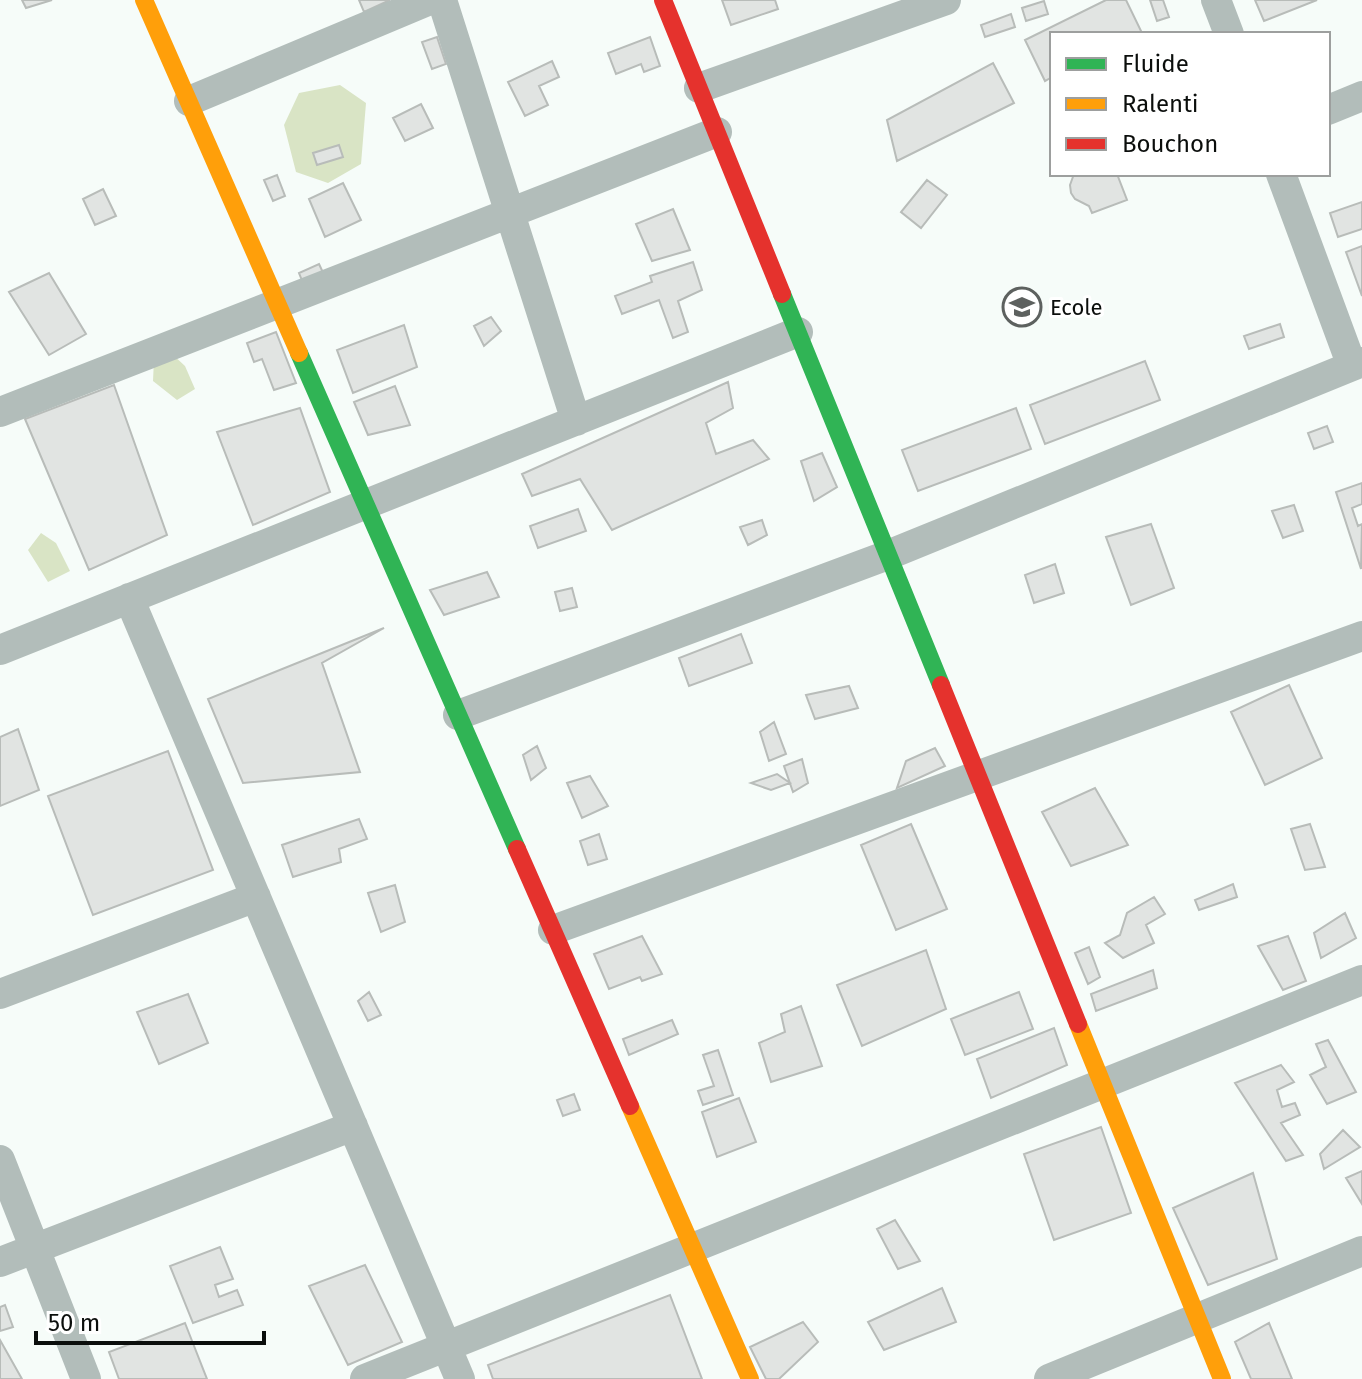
<svg xmlns="http://www.w3.org/2000/svg" width="1362" height="1379" viewBox="0 0 1362 1379" font-family="'Fira Sans',sans-serif">
<rect width="100%" height="100%" fill="#f6fcf9"/>
<!-- green -->
<path fill="#d9e4c5" d="M340 85 366 103 361 164 328 183 296 172 284 125 299 93Z
M171 353 185 366 195 389 177 400 153 381 154 359Z
M41 533 56 543 70 571 48 582 28 550Z"/>
<!-- building -->
<path fill="#e1e4e2" stroke="#b8bcb9" stroke-width="2" d="M22 0H52L26 8Z
M359 0H390L364 12Z
M722 0H775L778 9 731 25Z
M1106 0H1126L1142 33 1052 34V77L1045 81 1025 40Z
M1150 0H1163L1169 17 1157 21Z
M1255 0H1317L1264 21Z
M1044 1 1048 14 1026 21 1022 8Z
M1011 14 1015 27 985 37 981 25Z
M437 37 446 64 432 69 422 42Z
M650 37 660 66 644 72 641 64 616 74 608 53Z
M552 61 559 77 539 86 548 105 525 116 508 82Z
M993 63 1014 103 897 161 887 120Z
M421 104 433 128 405 141 393 118Z
M339 145 343 157 317 165 313 153Z
M1074 174H1117L1127 200 1092 213 1089 206 1075 199 1071 193 1070 185Z
M277 175 285 196 273 201 264 180Z
M927 180 947 195 921 228 901 212Z
M343 183 361 220 325 237 309 199Z
M103 189 116 216 95 225 83 199Z
M1362 202V229L1338 237 1330 213Z
M673 209 690 250 652 261 636 224Z
M1362 246V296L1346 252Z
M693 262 702 290 678 301 688 332 673 338 659 300 622 314 615 296 652 282 650 276Z
M319 264 326 279 305 288 299 273Z
M49 273 86 334 49 355 9 292Z
M491 317 501 331 484 346 474 326Z
M1280 324 1284 337 1249 349 1244 336Z
M404 325 417 367 353 393 337 350Z
M276 332 296 383 274 390 262 359 254 362 247 343Z
M1145 361 1160 400 1045 444 1030 405Z
M728 382 733 408 706 423 716 454 753 440 769 459 612 530 580 479 532 496 522 474Z
M114 385 167 535 89 570 25 419Z
M395 386 410 425 368 435 354 402Z
M300 408 330 492 253 525 217 432Z
M1016 408 1031 449 918 491 902 450Z
M1327 426 1333 442 1314 449 1308 433Z
M822 453 837 487 814 501 801 461Z
M1362 483V504L1352 508 1358 526 1362 524 1361 569 1336 492Z
M1294 505 1303 531 1283 538 1272 511Z
M578 509 586 531 538 548 530 526Z
M762 520 767 535 748 545 740 527Z
M1151 524 1174 588 1131 605 1106 537Z
M1055 564 1064 593 1034 603 1025 575Z
M487 572 499 597 444 615 430 590Z
M572 588 577 607 560 611 555 592Z
M384 628 322 663 360 772 243 783 208 699Z
M741 634 752 663 689 686 679 658Z
M1289 685 1322 758 1265 785 1231 712Z
M849 686 858 708 815 719 806 695Z
M774 722 786 754 769 761 760 732Z
M18 729 39 790 0 806V737Z
M537 746 546 768 531 780 523 755Z
M935 748 945 766 897 788 906 761Z
M168 751 213 870 93 915 48 796Z
M802 759 808 783 793 792 784 766Z
M777 774 790 783 771 790 751 783Z
M590 776 608 806 582 818 567 783Z
M1095 788 1128 845 1071 866 1042 812Z
M359 819 367 839 339 849 341 862 293 877 282 845Z
M911 824 947 909 896 930 861 845Z
M1310 824 1325 867 1305 870 1291 829Z
M599 834 607 859 588 865 580 841Z
M1233 884 1237 897 1199 910 1195 900Z
M395 885 405 922 381 932 368 893Z
M1154 897 1165 914 1146 925 1154 943 1123 958 1105 943 1120 935 1127 913Z
M1345 913 1356 938 1321 958 1314 933Z
M642 936 662 974 642 981 640 977 609 989 594 954Z
M1288 936 1306 981 1283 990 1258 946Z
M1089 947 1100 977 1088 984 1075 953Z
M926 950 946 1009 862 1046 837 985Z
M1153 970 1157 988 1096 1011 1091 994Z
M369 992 381 1015 368 1021 358 1001Z
M1019 992 1033 1029 965 1055 951 1019Z
M188 994 208 1043 159 1064 137 1012Z
M801 1006 822 1066 771 1082 759 1043 785 1032 781 1014Z
M672 1020 678 1034 629 1055 623 1039Z
M1054 1028 1067 1065 991 1098 977 1059Z
M1328 1040 1356 1092 1327 1104 1310 1075 1326 1067 1316 1044Z
M718 1050 733 1095 703 1105 698 1091 714 1086 703 1055Z
M1281 1065 1294 1082 1277 1090 1282 1107 1295 1103 1300 1115 1281 1123 1303 1155 1286 1161 1235 1083Z
M574 1094 580 1110 563 1116 557 1100Z
M739 1098 756 1142 717 1157 702 1112Z
M1101 1127 1131 1213 1054 1240 1024 1154Z
M1343 1130 1360 1147 1324 1169 1320 1154Z
M1362 1171V1204L1346 1178Z
M1253 1173 1277 1259 1208 1285 1173 1208Z
M895 1220 920 1261 898 1269 877 1229Z
M220 1247 233 1279 215 1285 219 1297 237 1290 243 1305 193 1323 170 1266Z
M365 1265 402 1342 348 1365 309 1286Z
M942 1288 956 1322 884 1350 868 1322Z
M670 1295 702 1379H493L488 1365Z
M5 1305 13 1327 0 1331V1307Z
M803 1322 818 1342 779 1379H766L750 1347Z
M185 1323 207 1379H119L109 1352Z
M1269 1323 1292 1379H1251L1235 1342Z
M0 1340 22 1379H0Z"/>
<g fill="none" stroke-linecap="round" stroke-linejoin="round">
<!-- street -->
<path stroke="#b2bdba" stroke-width="30" d="M442 0 576 421
M1216 0 1229 34
M699 88 946 0
M189 101 430 0
M1328 110 1362 96
M1281 174 1352 366
M0 412 717 132
M129 598 460 1379
M0 650 798 332
M458 715 888 555 1362 362
M553 930 1362 636
M0 994 256 897
M0 1160 86 1379
M0 1262 353 1126
M365 1379 1362 980
M1049 1379 1362 1251"/>
<!-- fast -->
<path stroke="#30b455" stroke-width="18" d="M782 294 941 685
M299 353 517 849"/>
<!-- slow -->
<path stroke="#ff9f0a" stroke-width="18" d="M144 0 299 353
M1078 1024 1222 1379
M630 1106 750 1379"/>
<!-- jam -->
<path stroke="#e5322d" stroke-width="18" d="M663 0 782 294
M941 685 1078 1024
M517 849 630 1106"/>
</g>
<!-- icons -->
<defs>
<g id="school-ring" transform="scale(2)"><circle r="9.5" fill="#fff" stroke="#5d615f" stroke-width="1.5"/><path d="M0-5L7-2L0 1L-7-2ZM-4 1L0 2.5L4 1V4Q0 6-4 4Z" fill="#5d615f"/></g>
</defs>
<g fill-rule="evenodd">
<use href="#school-ring" x="1022" y="307"/>
</g>
<g text-anchor="middle" dominant-baseline="central" stroke-width="6" stroke-linejoin="round" paint-order="stroke">
<!-- poi labels -->
<g font-size="22" fill="#0b0e0c" stroke="#fff" text-anchor="start">
<text x="1050" y="307">Ecole</text>
</g>
</g>
<!-- legend -->
<rect x="1050" y="32" width="280" height="144" fill="#ffffff" stroke="#9d9f9e" stroke-width="2"/>
<rect x="1066" y="58" width="40" height="12" fill="#30b455" stroke="#9d9f9e" stroke-width="2"/>
<text x="1122" y="72" font-size="24" fill="#0b0e0c">Fluide</text>
<rect x="1066" y="98" width="40" height="12" fill="#ff9f0a" stroke="#9d9f9e" stroke-width="2"/>
<text x="1122" y="112" font-size="24" fill="#0b0e0c">Ralenti</text>
<rect x="1066" y="138" width="40" height="12" fill="#e5322d" stroke="#9d9f9e" stroke-width="2"/>
<text x="1122" y="152" font-size="24" fill="#0b0e0c">Bouchon</text>
<!-- scale -->
<path d="M36 1331v12h228v-12" fill="none" stroke="#0b0e0c" stroke-width="4"/>
<text x="48" y="1331" font-size="24" fill="#0b0e0c" stroke="#ffffff" stroke-width="6" paint-order="stroke">50 m</text>
</svg>
